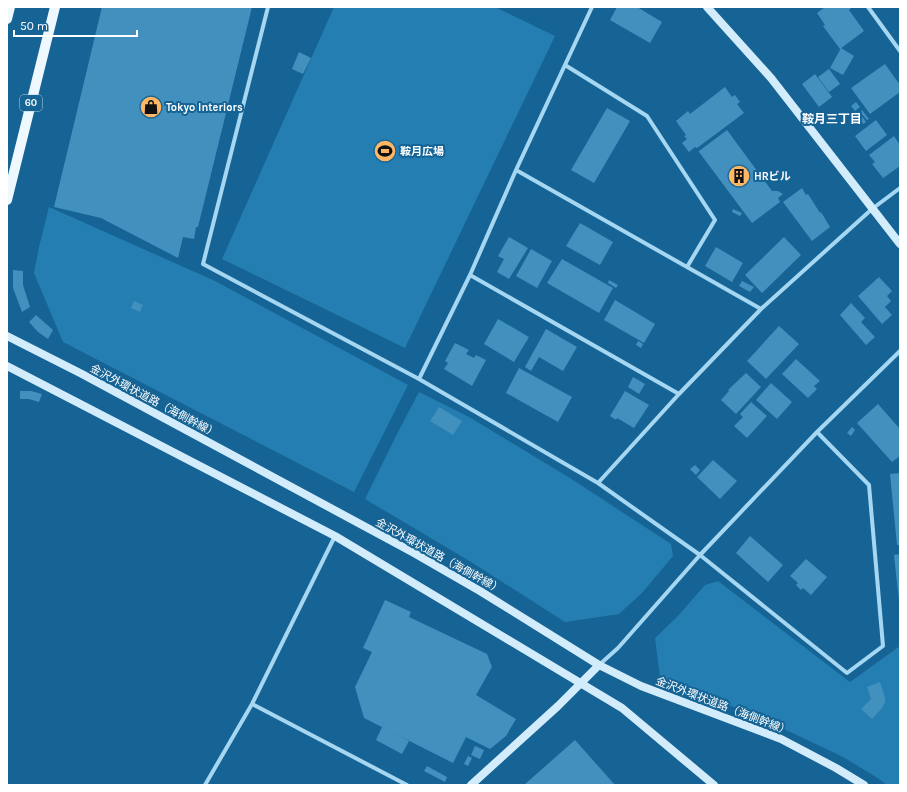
<svg xmlns="http://www.w3.org/2000/svg" width="907" height="792" viewBox="0 0 907 792" font-family="Karla,'Noto Sans JP',sans-serif">
<rect width="100%" height="100%" fill="#156495"/>
<!-- green -->
<path fill="#247eb1" d="M334 7H495L555 36 405 348 222 259Z
M49 207 215 281 408 385 354 492 63 342 34 273 39 247Z
M419 392 469 417 570 478 671 544 673 556 642 593 619 614 565 622 471 562 365 499 398 432Z
M718 581 850 682 900 646V785H887L876 777 843 757 763 719 660 677 655 638 676 618 705 585Z"/>
<!-- building -->
<path fill="#4290be" d="M102 7H252L198 227H196L194 239 183 237 178 258 101 218 54 207Z
M617 7H637L662 22 650 43 610 20Z
M825 7H850L851 8 849 10 864 31 840 49 823 26 825 25 817 13Z
M841 48 854 56 843 75 830 68Z
M299 52 311 58 303 74 292 69Z
M885 64 900 85V92L870 114 851 88Z
M829 69 840 84 829 92 818 77Z
M815 74 832 97 819 107 802 84Z
M725 87 732 97 735 95 740 102 737 104 744 113 697 148 695 147 689 152 682 143 687 139 684 136 686 135 676 121 688 111 690 114Z
M856 102 860 107 855 111 851 106Z
M607 108 630 121 594 183 571 170Z
M862 110 869 119 867 120 860 112Z
M859 112 866 122 863 124 857 114Z
M876 120 887 135 866 151 855 136Z
M727 130 772 191H778L783 194 778 198 780 202 752 223 699 152V151Z
M894 136 900 145V166L883 178 872 164 875 162 869 155Z
M802 188 806 195 808 194 820 213 821 212 830 227 812 241 783 202Z
M733 209 742 213 740 216 732 212Z
M580 223 613 242 600 265 566 246Z
M509 237 528 248 509 279 497 272 504 259 498 256Z
M784 237 801 255 762 293 745 275Z
M716 247 743 263 732 282 705 266Z
M531 249 552 261 537 288 516 276Z
M562 259 613 288 599 313 547 283Z
M13 270 23 271V285L30 307 22 312 13 288Z
M879 277 892 291 887 296 891 301 885 307 892 315 882 324 858 296Z
M609 280 618 285 616 288 608 283Z
M742 281 754 287 750 292 739 286Z
M615 300 655 324 644 343 604 320Z
M134 301 143 305 140 312 131 308Z
M851 303 865 318 861 322 875 337 866 345 840 315Z
M36 315 53 330 48 339 38 332 29 322Z
M498 319 529 337 514 362 484 344Z
M779 326 799 344 766 379 747 361Z
M546 329 577 347 563 371 539 357 531 371 525 367Z
M638 341 643 344 641 348 636 345Z
M455 343 469 350 466 354 474 358 476 355 486 360 472 386 444 369 448 363 445 361Z
M796 359 820 381 814 386 817 389 808 398 782 374Z
M519 368 572 397 558 422 506 393Z
M746 373 761 387 736 414 721 400 729 391 728 390Z
M633 377 645 384 639 394 628 387Z
M771 383 792 402 777 419 756 400Z
M20 391H31L42 394 39 402 29 399H20Z
M625 391 649 405 634 428 617 418 616 420 610 416Z
M751 402 767 416 747 438 734 426 743 417 740 414Z
M878 404 900 429V456L892 462 857 423Z
M439 407 462 421 453 435 430 421Z
M852 427 855 430 851 436 847 433Z
M713 460 737 481 720 499 697 477Z
M695 465 700 470 696 475 690 469Z
M900 473V545H897L890 474Z
M750 536 783 565 768 582 736 553Z
M900 554V601H899L894 555Z
M806 559 827 577 811 595 803 588 801 590 796 585 798 583 790 576Z
M385 600 411 612 409 617 487 654 492 667 476 695 516 719 506 736 490 749 466 737 453 763 364 718 355 687 372 652 363 648Z
M880 682 885 697V702L882 708 872 719 861 709 871 699 867 687Z
M382 727 409 741 402 754 376 740Z
M575 740 615 785H524Z
M475 746 484 750 480 759 471 755Z
M468 756 472 758 468 766 464 764Z
M427 766 447 777 445 782 424 771Z"/>
<g fill="none" stroke-linecap="round" stroke-linejoin="round">
<!-- street -->
<path stroke="#a5d6f2" stroke-width="4" d="M268 7 203 264 419 379 598 483 700 555 847 673 883 646 869 485 817 432
M592 7 516 170 761 309 872 209 900 188
M868 7 900 51
M565 65 647 116 715 220 687 267
M516 170 470 275 679 394 761 309
M419 379 470 275
M598 483 679 394
M599 665 618 648 700 555 817 432 900 351
M252 704 407 785
M205 785 252 704 335 536"/>
<!-- secondary -->
<path stroke="#d3ecfc" stroke-width="8" d="M707 7 771 78 900 244
M7 336 82 374 414 553 480 591 599 665 641 686 781 739 836 768 864 785
M7 366 335 536 622 708 714 785
M471 785 558 706 599 665"/>
<!-- primary -->
<path stroke="#eff8ff" stroke-width="10" d="M7 19 10 7
M7 200 55 7"/>
</g>
<!-- icons -->
<defs>
<g id="shop-disc" transform="scale(1.15)"><circle r="9.5" fill="#ffb665" stroke="#156495"/><path d="M-5-2.5h2.3a2.7 3.5 0 0 1 5.4 0H5L5.5 6h-11ZM-1.5-2.5h3a1.5 2.3 0 0 0-3 0Z" fill="#111"/></g>
<g id="stadium-disc" transform="scale(1.15)"><circle r="9.5" fill="#ffb665" stroke="#156495"/><path d="M0-5a6.5 5 0 1 0 0 10a6.5 5 0 1 0 0-10ZM-3.5-1.8h7v3.6h-7Z" fill="#111"/></g>
<g id="building-disc" transform="scale(1.15)"><circle r="9.5" fill="#ffb665" stroke="#156495"/><path d="M-4-6H4V6H1V3H-1V6H-4ZM-2.5-4.3h1.7v1.8h-1.7ZM.8-4.3h1.7v1.8H.8ZM-2.5-1h1.7V.8h-1.7ZM.8-1h1.7V.8H.8Z" fill="#111"/></g>
</defs>
<g fill-rule="evenodd">
<use href="#shop-disc" x="151" y="107"/>
<use href="#stadium-disc" x="385" y="151"/>
<use href="#building-disc" x="739" y="176"/>
</g>
<g text-anchor="middle" dominant-baseline="central" stroke-width="4" stroke-linejoin="round" paint-order="stroke">
<!-- shield labels -->
<rect fill="#156495" stroke="#b9d0df" stroke-width="1" x="20" y="95" width="22" height="16" rx="3"/>
<g font-size="10" font-weight="bold" fill="#fff">
<text x="31" y="103">60</text>
</g>
<!-- poi labels -->
<g font-size="11" font-weight="bold" fill="#fff" stroke="#156495" text-anchor="start">
<text x="166" y="107">Tokyo Interiors</text>
<text x="400" y="151">鞍月広場</text>
<text x="754" y="176">HRビル</text>
</g>
<!-- street labels -->
<g font-size="11" fill="#fff" stroke="#156495">
<text transform="translate(154 401) rotate(28)">金沢外環状道路（海側幹線）</text>
<text transform="translate(439 556) rotate(29)">金沢外環状道路（海側幹線）</text>
<text transform="translate(723 706) rotate(21)">金沢外環状道路（海側幹線）</text>
</g>
<!-- neighbourhood labels -->
<g font-size="12" font-weight="bold" fill="#fff" stroke="#156495">
<text x="832" y="119">鞍月三丁目</text>
</g>
</g>
<!-- border -->
<rect width="907" height="792" fill="none" stroke="#ffffff" stroke-width="16"/>
<!-- scale -->
<path d="M14 30v6h123v-6" fill="none" stroke="#ffffff" stroke-width="2"/>
<text x="20" y="30" font-size="12" fill="#ffffff" stroke="#156495" stroke-width="3" paint-order="stroke">50 m</text>
</svg>
